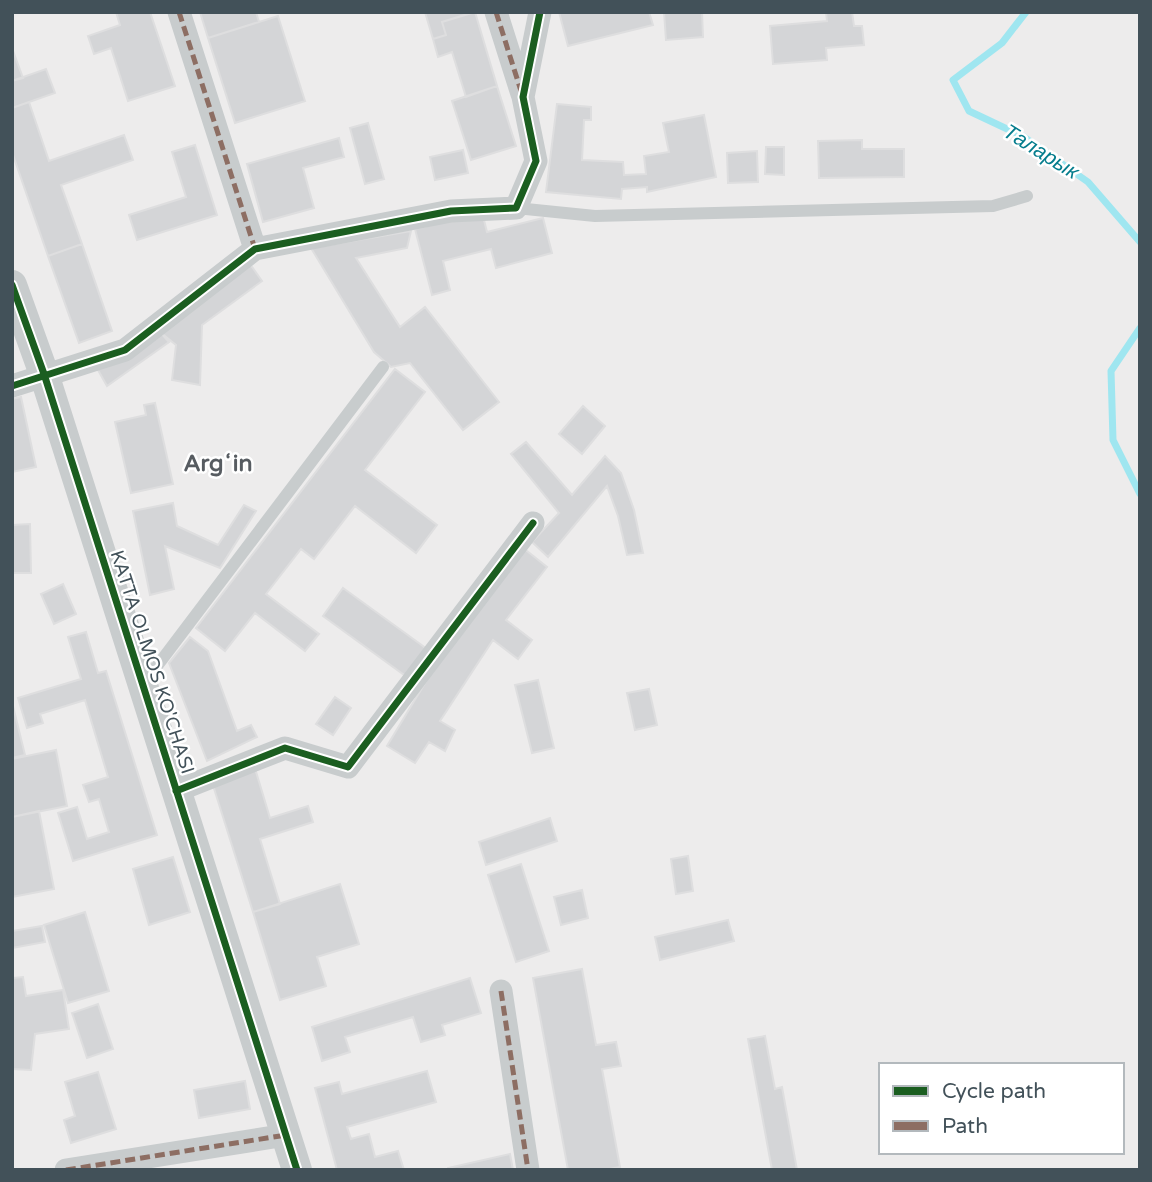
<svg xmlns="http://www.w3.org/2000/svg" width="1152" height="1182" viewBox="0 0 1152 1182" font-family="'Varela Round',sans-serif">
<rect width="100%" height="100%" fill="#edecec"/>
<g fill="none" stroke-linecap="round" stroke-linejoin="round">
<!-- stream -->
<path stroke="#9fe6f0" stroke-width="7" d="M1026 12 1002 43 953 80 969 111 1024 137 1088 182 1140 242
M1140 328 1111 371 1113 440 1140 494"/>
</g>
<!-- building -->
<path fill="#d4d5d7" stroke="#dededf" stroke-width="2" d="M116 12H150L175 86 128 101 111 48 94 54 88 36 120 25Z
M200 12H256L259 22 208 38Z
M425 12H474L442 22 446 35 433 39Z
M475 12 497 86 466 97 452 52 438 57 433 39 446 35 442 22Z
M559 12H649L653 25 568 46Z
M664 12H702L703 37 666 40Z
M826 12H852L854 26H862L864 45 826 48 827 60 773 64 770 26 827 21Z
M278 16 305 101 235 123 208 38Z
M12 48 23 78 12 81Z
M46 69 55 93 12 108V81Z
M497 86 516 146 471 160 452 101Z
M29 102 49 161 124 135 133 160 61 185 82 244 48 256 12 152V108Z
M557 104 591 107V120H584L582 160 623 162 624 175 646 174 644 156 669 152 663 123 704 115 716 177 647 192V187L622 189 621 199 546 192Z
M368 123 384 179 365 184 350 128Z
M339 138 344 157 303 168 314 208 263 222 247 164Z
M862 140V149H904V177L819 178 818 141Z
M195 145 217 215 137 240 129 215 186 197 172 152Z
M766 147H784V175L765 174Z
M463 150 468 173 435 180 430 157Z
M757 151 758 182 728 183 727 153Z
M482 212 487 232 543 218 552 253 496 268 491 249 443 261 450 290 432 295 415 229Z
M411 231 407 248 356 258 400 327 425 307 499 402 463 430 410 363 391 367 374 352 311 248Z
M82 244 112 331 79 343 48 256Z
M250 264 262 281 202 325 200 385 172 380 176 345 160 332Z
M160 332 169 342 107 386 98 370Z
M395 369 425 392 365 470 437 525 416 553 355 506 314 559 301 549 266 594 319 634 305 651 255 613 225 651 196 628Z
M21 397 36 467 12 472V399Z
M155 403 173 484 131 493 115 422 146 415 144 405Z
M583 406 605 426 582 454 559 434Z
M526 442 572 495 605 456 621 473 634 510 643 553 627 555 618 516 607 486 548 557 532 542 559 513 511 454Z
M173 503 177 526 218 545 244 505 256 511 220 568 165 546 174 589 150 595 133 511Z
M30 524 31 573H12V525Z
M522 547 547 567 506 620 532 640 518 659 493 640 440 721 455 730 445 751 429 742 415 763 387 746 445 650Z
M63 584 76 614 54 624 41 594Z
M343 588 427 649 407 677 323 616Z
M86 632 98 673 106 671 157 835 73 861 58 813 77 807 87 839 109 832 99 799 89 802 83 785 108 777 85 700 40 714 43 723 27 728 18 698 81 679 68 637Z
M190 637 208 651 237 731 251 725 257 737 207 761 169 663Z
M538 680 554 748 532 753 515 685Z
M649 689 657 725 635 730 627 693Z
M335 697 351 708 333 735 316 724Z
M12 702 25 755 12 758Z
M56 750 67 806 12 817V759Z
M254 765 270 818 308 806 313 822 260 839 280 904 253 912 211 779Z
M39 811 54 889 12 897V817Z
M550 818 557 841 486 865 479 842Z
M688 856 693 891 676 894 671 859Z
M173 857 190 912 149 925 133 869Z
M521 864 549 951 516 962 488 875Z
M340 884 359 944 317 957 326 986 280 1000 253 912Z
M582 890 588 918 561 925 554 897Z
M85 912 109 991 68 1003 44 925Z
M728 920 734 941 660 960 655 937Z
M42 926 45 942 12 948V931Z
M582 969 596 1045 616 1042 621 1066 602 1069 620 1167 604 1170H568L533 978Z
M12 971 13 978 23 977 26 996 63 990 69 1029 35 1034 31 1070 12 1069Z
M470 978 481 1013 442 1025 445 1035 421 1042 413 1017 345 1037 350 1052 322 1061 312 1027Z
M98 1004 113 1049 87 1058 72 1013Z
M765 1036 775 1089 782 1087 797 1170H772L748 1039Z
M427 1071 436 1102 347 1127 351 1139 369 1134 375 1157 398 1151 404 1170H337L315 1088 339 1082 342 1094Z
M98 1072 116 1129 71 1143 64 1120 75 1116 65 1082Z
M245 1081 250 1109 199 1118 194 1090Z
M510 1154 513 1170H448V1168Z"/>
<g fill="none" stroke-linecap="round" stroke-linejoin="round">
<!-- service -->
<path stroke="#c8cccd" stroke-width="12" d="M516 208 595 216 993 206 1027 196
M145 682 383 367"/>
<!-- minor -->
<path stroke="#c8cccd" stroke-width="23" d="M179 12 255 249
M496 12 522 94
M12 386 125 350 255 249 451 211 516 208 536 161 523 97 540 12
M176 791 285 748 348 767 533 523
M501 991 528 1170
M66 1170 286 1135"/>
<!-- tertiary -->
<path stroke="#c8cccd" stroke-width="30" d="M12 285 44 374 297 1170"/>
<!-- quiet -->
<path stroke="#8d6e63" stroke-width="5" stroke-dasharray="10 5" stroke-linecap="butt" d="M179 12 255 249
M496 12 521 91
M501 991 528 1170
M66 1170 286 1135"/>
<!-- cycleway casing -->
<g stroke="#fff" stroke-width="11">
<path id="cycleway" d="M12 285 44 374 297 1170
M12 386 125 350 255 249 451 211 516 208 536 161 523 97 540 12
M176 791 285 748 348 767 533 523"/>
</g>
<!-- cycleway -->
<use href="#cycleway" stroke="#1b5e20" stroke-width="7"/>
</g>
<g text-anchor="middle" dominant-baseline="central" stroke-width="5" stroke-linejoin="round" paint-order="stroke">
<!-- street labels -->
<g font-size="19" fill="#425159" stroke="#fff">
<text transform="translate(152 662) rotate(72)">KATTA OLMOS KO'CHASI</text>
</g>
<!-- water labels -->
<g font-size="21" font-style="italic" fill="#057d8d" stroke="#fff">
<text transform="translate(1041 152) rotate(32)">Таларык</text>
</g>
<!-- quarter labels -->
<g font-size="23" font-weight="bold" fill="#575c61" stroke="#fff">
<text x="218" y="464">Argʻin</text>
</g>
</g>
<!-- border -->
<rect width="1152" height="1182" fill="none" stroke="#425159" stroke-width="28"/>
<!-- legend -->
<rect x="879" y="1063" width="245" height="91" fill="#ffffff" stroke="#b3b9bd" stroke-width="2"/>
<rect x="893" y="1086" width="35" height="10" fill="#1b5e20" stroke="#b3b9bd" stroke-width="2"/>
<text x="942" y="1098" font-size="21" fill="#425159">Cycle path</text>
<rect x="893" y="1121" width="35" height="10" fill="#8d6e63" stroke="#b3b9bd" stroke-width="2"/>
<text x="942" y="1133" font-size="21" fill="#425159">Path</text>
</svg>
